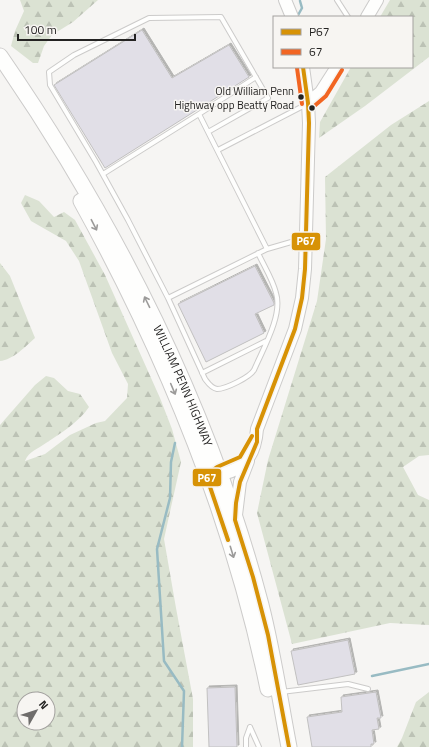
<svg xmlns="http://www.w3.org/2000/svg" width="429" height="747" viewBox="0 0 429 747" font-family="'Titillium Web',sans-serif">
<defs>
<pattern id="forest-firs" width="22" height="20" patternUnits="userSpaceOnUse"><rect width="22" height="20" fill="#dbe2d3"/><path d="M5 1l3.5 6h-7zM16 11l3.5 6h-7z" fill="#bcc2b5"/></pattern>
<filter id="shadow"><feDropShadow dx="2" dy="-2" stdDeviation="0" flood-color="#0004"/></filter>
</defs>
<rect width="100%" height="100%" fill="#f6f5f3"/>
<!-- forest -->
<path fill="url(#forest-firs)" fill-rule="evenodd" d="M20 0H98L73 22 52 35 44 46 38 63H33L11 46 15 31 24 11Z
M390 0H429V57L365 106 319 138 320 122 351 67H412V17H380Z
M429 101V455L419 456 403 467 418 495 429 500V625L390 623 292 644 257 513 268 460 317 301 326 239 325 177 391 125Z
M25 195 39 201 54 217 64 212 75 220 105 275 160 398 172 429 181 462 164 539 176 608 193 699V747H0V425L35 385 46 376 54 378 68 391 80 394 89 407C79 422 61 433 46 443 38 449 29 451 25 461L45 454 70 435 96 423 105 421 127 398 128 384 112 353 79 261 66 241 31 221 21 203ZM24 699H48V723H24Z
M0 263 10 276 35 338C26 346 13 360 0 361Z
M429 692V747H397L402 738 416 702Z"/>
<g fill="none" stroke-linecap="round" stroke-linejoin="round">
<!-- stream -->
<path stroke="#98bbc3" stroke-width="2.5" d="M297 17 302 8 300 1
M175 443 171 462 170 498 157 549 164 661 184 691 182 747
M372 676 429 664"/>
</g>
<!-- building -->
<path fill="#e1dfe7" stroke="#c1c0c0" filter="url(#shadow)" d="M142 30 172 78 229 45 249 77 105 168 54 85Z
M255 266 274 303V305L255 314 264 333 206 362 178 304Z
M348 640 355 674 298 685 291 651Z
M235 687 237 747H209L207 688Z
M376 692 381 718H377L379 729 372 730 374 744H371V747H312L307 717 342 712 341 697Z"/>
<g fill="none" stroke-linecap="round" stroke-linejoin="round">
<!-- lane casing -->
<g stroke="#cccbca" stroke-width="6">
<path id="lane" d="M337 0 348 17
M221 17 268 98 208 132 267 249 168 298 128 220 96 162 50 85 49 72 74 55 149 18Z
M199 114 256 77
M218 150 307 104
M103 174 199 114 208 132
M267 249 305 238
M168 298 205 379C208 383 211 388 217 389 226 389 250 377 254 370 263 349 283 315 276 293 273 280 264 266 258 253
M202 373 266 341
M281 692 348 684 368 689
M250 727 259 747
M246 747V738L250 727"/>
</g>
<!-- secondary casing -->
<g stroke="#cccbca" stroke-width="14">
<path id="secondary" d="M285 0 292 17
M367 17 377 0
M308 103 321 92 337 67
M211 475C241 474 255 458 257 429L295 329 302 298 305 269 309 123 308 103 303 67
M236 515 240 482 248 461"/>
</g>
<!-- highway casing -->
<g stroke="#cccbca" stroke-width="17">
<g id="highway">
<path id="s1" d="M0 56C116 224 209 407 261 605 273 652 280 700 289 747"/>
<path d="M81 201C165 353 233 518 268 689"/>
</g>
</g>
<!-- lane -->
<use href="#lane" stroke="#fefefd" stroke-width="4"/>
<!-- secondary -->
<use href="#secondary" stroke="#fefefd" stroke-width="12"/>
<!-- highway -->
<use href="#highway" stroke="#fefefd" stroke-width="15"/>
<!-- bus-1 casing -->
<g stroke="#f7f5f2" stroke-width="7">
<path id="bus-1" d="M228 540 206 475 217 467 240 457 252 436
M289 747 268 635 253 577 235 520 236 503 240 482 257 442V429L295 329 302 298 305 269 309 123 308 103 303 67"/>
</g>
<!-- bus-2 casing -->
<g stroke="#f7f5f2" stroke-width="7">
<path id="bus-2" d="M297 68 302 104
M312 108 326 96 342 70"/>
</g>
<!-- bus-1 -->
<use href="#bus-1" stroke="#d79205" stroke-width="4"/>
<!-- bus-2 -->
<use href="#bus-2" stroke="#f26522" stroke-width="4"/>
</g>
<!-- one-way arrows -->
<defs><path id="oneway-shaft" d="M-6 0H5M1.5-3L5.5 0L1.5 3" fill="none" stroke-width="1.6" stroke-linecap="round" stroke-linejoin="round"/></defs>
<g stroke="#9c9b9a">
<use href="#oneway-shaft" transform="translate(94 225) rotate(63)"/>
<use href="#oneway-shaft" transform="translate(147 302) rotate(-116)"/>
<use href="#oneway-shaft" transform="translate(173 389) rotate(67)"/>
<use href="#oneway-shaft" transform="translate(232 552) rotate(73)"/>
</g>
<!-- markers -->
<g fill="#242322" stroke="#f7f5f2" stroke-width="1.5">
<circle cx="301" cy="97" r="3.5"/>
<circle cx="312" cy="108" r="3.5"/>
</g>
<g text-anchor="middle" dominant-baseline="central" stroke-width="3" stroke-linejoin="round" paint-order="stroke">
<!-- bus labels -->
<g font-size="11" fill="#242322" stroke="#f7f5f2" text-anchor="end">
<text x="294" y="91">Old William Penn<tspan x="294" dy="14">Highway opp Beatty Road</tspan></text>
</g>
<!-- street labels -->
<g font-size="12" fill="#242322" stroke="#f7f5f2">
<text stroke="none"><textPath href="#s1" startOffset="378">WILLIAM PENN HIGHWAY</textPath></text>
</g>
</g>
<g stroke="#f7f5f2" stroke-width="1.5">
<rect x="291" y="232" width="30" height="19" rx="4" fill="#d79205"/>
<rect x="192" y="468" width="30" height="19" rx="4" fill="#d79205"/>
</g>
<g font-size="11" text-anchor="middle" font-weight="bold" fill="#fff">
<text x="306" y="245">P67</text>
<text x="207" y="482">P67</text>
</g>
<!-- legend -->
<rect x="273" y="16" width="140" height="52" fill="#f7f5f2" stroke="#a3a19f"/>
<rect x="281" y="29" width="20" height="6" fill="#d79205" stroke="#a3a19f"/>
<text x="309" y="36" font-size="12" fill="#242322">P67</text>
<rect x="281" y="49" width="20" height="6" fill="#f26522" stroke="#a3a19f"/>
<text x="309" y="56" font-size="12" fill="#242322">67</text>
<!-- north arrow -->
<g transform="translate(36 711) rotate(51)"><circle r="19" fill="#f7f5f2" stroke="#a3a19f"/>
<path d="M0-3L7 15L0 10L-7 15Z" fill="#6e6c6b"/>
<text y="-6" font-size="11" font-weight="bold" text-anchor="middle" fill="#242322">N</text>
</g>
<!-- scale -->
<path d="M18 34v6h117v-6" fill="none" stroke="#242322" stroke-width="2"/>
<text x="24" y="34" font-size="12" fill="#242322" stroke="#f7f5f2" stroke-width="3" paint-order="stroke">100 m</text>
</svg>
